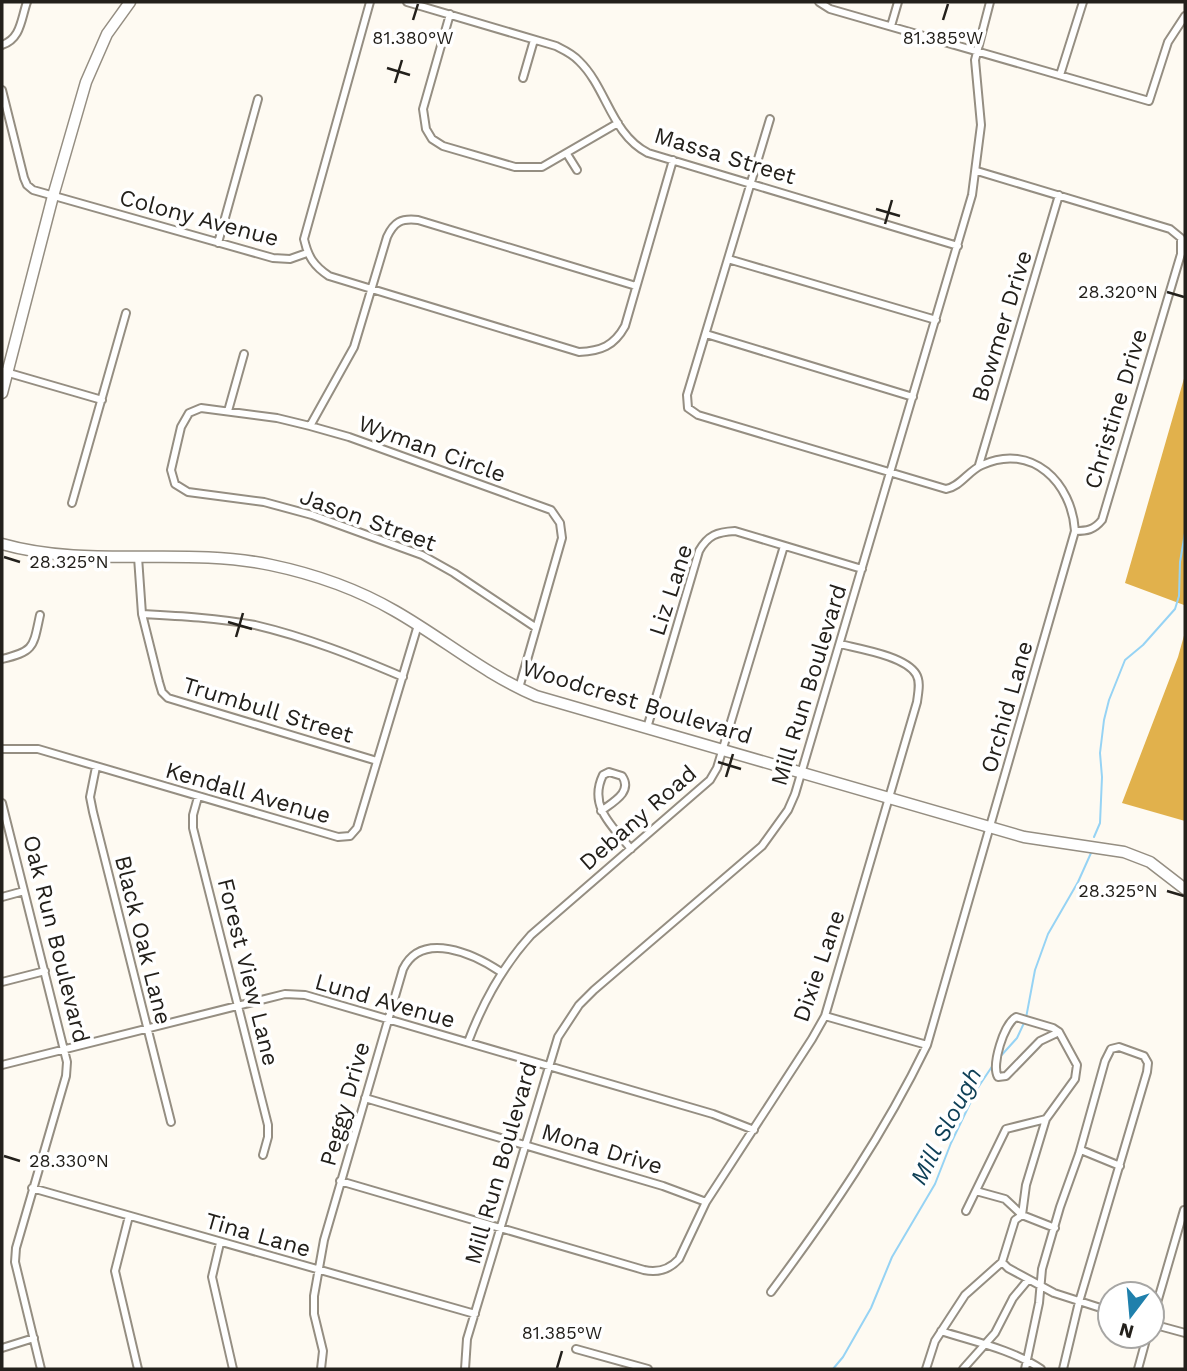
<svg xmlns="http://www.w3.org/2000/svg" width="1187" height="1371" viewBox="0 0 1187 1371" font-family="'Work Sans',sans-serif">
<rect width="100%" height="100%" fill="#fefaf2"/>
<!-- forest -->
<path fill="#e1b14c" d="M1185 375V617L1184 605 1125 583Z
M1185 632V821L1122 803 1178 657Z"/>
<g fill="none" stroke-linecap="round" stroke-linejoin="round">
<!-- stream -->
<path stroke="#96d3f4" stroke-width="2" d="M1094 837 1100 823 1102 777 1100 753 1104 720 1109 700 1125 660 1143 645 1175 609 1179 596 1180 562 1185 533
M1026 1018 1035 970 1048 934 1078 882 1091 853
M999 1058 1017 1038 1024 1023
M833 1369 843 1357 871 1308 892 1257 935 1184 951 1143 977 1089 993 1065"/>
<!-- street casing -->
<g stroke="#958e82" stroke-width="10">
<path id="street" d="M370 2 304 239C308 257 314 266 329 276L579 352C601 351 614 346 625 326L673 160
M407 2 556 46C564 50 573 54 579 61 607 88 611 134 648 153L958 246
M819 2 830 9 1149 101 1168 42 1185 16
M450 14 423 109 426 129 432 139 443 146 515 167H542L618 123
M891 26 898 2
M2 45C21 39 21 19 27 2
M1060 75 1083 2
M523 78 534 40
M2 90 24 178 27 185 33 190 273 258 290 259 307 253
M770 119 687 395 688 408 698 415 946 489C960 487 968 471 982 465 1032 442 1072 483 1075 531L927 1045C884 1134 830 1213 771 1292
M567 154 577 170
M977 171 1170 229 1181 238V254L1102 520C1094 530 1087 531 1075 531
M218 243 258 99
M728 259 936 320
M706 334 913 397
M2 371 102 400
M228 411 244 354
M310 426 354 347 387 237C394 222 401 218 418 220L636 286
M979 465 1059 195
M72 503 126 313
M138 557 142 614 159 682 162 692 168 698 377 761
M142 614C180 616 218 618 255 625 306 637 354 656 403 677
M2 659C35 651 33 647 40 615
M519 688 562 538 560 523 551 510 349 437 310 426 277 418 201 408 189 413 181 427 171 470 175 484 188 492 264 502 312 515 422 555 454 573 535 627
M647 728 699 551C708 535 717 532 735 531L862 569
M2 749H38L338 837 350 836 357 828 418 625
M96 767 90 797 93 812 171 1122
M198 797 193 815V828L268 1125V1137L263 1155
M2 803 67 1062 66 1076 16 1248 15 1262 41 1369
M601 811C613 802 633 792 622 776L609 772 603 775C588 806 612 826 631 849
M2 897 24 891
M2 982 45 971
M825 1016 927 1045
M1016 1017 1053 1028 1059 1032 1040 1041 1006 1076 998 1077C991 1065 1004 1024 1016 1017Z
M468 1042C483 1002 502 967 531 935L710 780 717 768 784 546
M2 1065 285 994 305 995 713 1114 754 1130
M365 1098 663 1186 706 1202
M1081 1150 1120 1166
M340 1181 644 1270C658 1273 669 1270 679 1259L706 1202 812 1039 825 1016 917 702C918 693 921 682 916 674 905 656 860 649 840 644
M32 1188 475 1314
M976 1191 1005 1199 1022 1215 1055 1228
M966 1211 1006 1129 1046 1119
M129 1216 115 1271 138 1369
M220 1243 212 1277 233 1369
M1002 1262 1015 1220 1022 1215 1026 1185 1046 1119 1075 1079 1077 1065 1059 1032
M1002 1262 1008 1268 1054 1293 1110 1311
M1152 1320 1184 1210
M1152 1324 1185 1333
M941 1331C975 1342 1011 1349 1041 1369
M2 1348 34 1338
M576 1349 648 1369
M321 1369 323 1351 314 1314V1296L324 1240 403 969C422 930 474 954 501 972
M465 1369 467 1339 558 1037 579 1005 594 990 762 846 788 810 795 794 972 195 981 125 975 60 990 2
M926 1369 935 1341 965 1295 1002 1262
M963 1369 995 1333 1013 1298 1028 1280
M1025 1369 1039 1303 1042 1269 1060 1207 1079 1154 1105 1061 1111 1049 1119 1047 1144 1056 1148 1063 1147 1072 1079 1302 1063 1369
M1138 1369 1147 1336"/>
</g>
<!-- secondary casing -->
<g stroke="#958e82" stroke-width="13">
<path id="secondary" d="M2 393 53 196 86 82 107 34 130 2
M2 544C90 569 182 546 271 565 314 574 357 589 395 611 444 639 483 673 536 696L1024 837 1124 852 1150 862 1185 889"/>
</g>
<!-- street -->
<use href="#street" stroke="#fff" stroke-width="6"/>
<!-- secondary -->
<use href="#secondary" stroke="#fff" stroke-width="10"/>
</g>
<!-- ticks -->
<path fill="none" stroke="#23201b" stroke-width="2.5" d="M413 20 418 4M943 20 948 4M387 68 410 75M395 83 402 60M876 209 900 216M885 224 892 200M1167 292 1184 297M4 557 20 562M228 622 252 629M236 637 243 613M718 762 741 769M726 777 733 754M1167 891 1184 896M4 1156 20 1161M557 1368 562 1351"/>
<g text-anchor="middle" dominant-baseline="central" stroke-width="7" stroke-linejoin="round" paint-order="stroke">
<!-- street labels -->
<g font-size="23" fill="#23201b" stroke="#fff">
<text transform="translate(725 156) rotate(17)">Massa Street</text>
<text transform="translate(199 218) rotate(15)">Colony Avenue</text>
<text transform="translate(1002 326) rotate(-73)">Bowmer Drive</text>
<text transform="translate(1116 409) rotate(-73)">Christine Drive</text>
<text transform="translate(432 449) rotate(20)">Wyman Circle</text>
<text transform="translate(368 520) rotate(20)">Jason Street</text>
<text transform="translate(671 590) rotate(-72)">Liz Lane</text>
<text transform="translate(809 685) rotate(-73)">Mill Run Boulevard</text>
<text transform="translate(637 702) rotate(17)">Woodcrest Boulevard</text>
<text transform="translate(1007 707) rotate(-74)">Orchid Lane</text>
<text transform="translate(268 710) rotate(17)">Trumbull Street</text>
<text transform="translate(248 793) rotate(16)">Kendall Avenue</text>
<text transform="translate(638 818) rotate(-41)">Debany Road</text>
<text transform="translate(56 939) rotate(76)">Oak Run Boulevard</text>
<text transform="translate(143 940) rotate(76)">Black Oak Lane</text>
<text transform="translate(819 966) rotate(-71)">Dixie Lane</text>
<text transform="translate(248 972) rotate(76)">Forest View Lane</text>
<text transform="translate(385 1001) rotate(16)">Lund Avenue</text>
<text transform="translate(345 1104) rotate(-74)">Peggy Drive</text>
<text transform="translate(602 1149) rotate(17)">Mona Drive</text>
<text transform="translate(501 1163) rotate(-74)">Mill Run Boulevard</text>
<text transform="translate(258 1235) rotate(16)">Tina Lane</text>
</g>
<!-- water labels -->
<g font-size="24" font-style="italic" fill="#0f4057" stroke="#fff">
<text transform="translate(946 1126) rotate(-63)">Mill Slough</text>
</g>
</g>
<g font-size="18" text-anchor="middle" fill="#23201b" stroke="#fff" stroke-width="7" stroke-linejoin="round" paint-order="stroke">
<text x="413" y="44">81.380°W</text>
<text x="943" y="44">81.385°W</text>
<text x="1118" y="298">28.320°N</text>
<text x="69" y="568">28.325°N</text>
<text x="1118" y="897">28.325°N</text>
<text x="69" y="1167">28.330°N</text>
<text x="562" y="1339">81.385°W</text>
</g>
<!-- border -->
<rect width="1187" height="1371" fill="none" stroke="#23201b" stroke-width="7"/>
<!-- north arrow -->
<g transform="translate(1131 1315) rotate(196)"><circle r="33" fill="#ffffff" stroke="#a7a6a4" stroke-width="2"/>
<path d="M0-5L12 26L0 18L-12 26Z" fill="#1f80ac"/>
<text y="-10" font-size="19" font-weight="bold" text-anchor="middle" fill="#23201b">N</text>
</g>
</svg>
